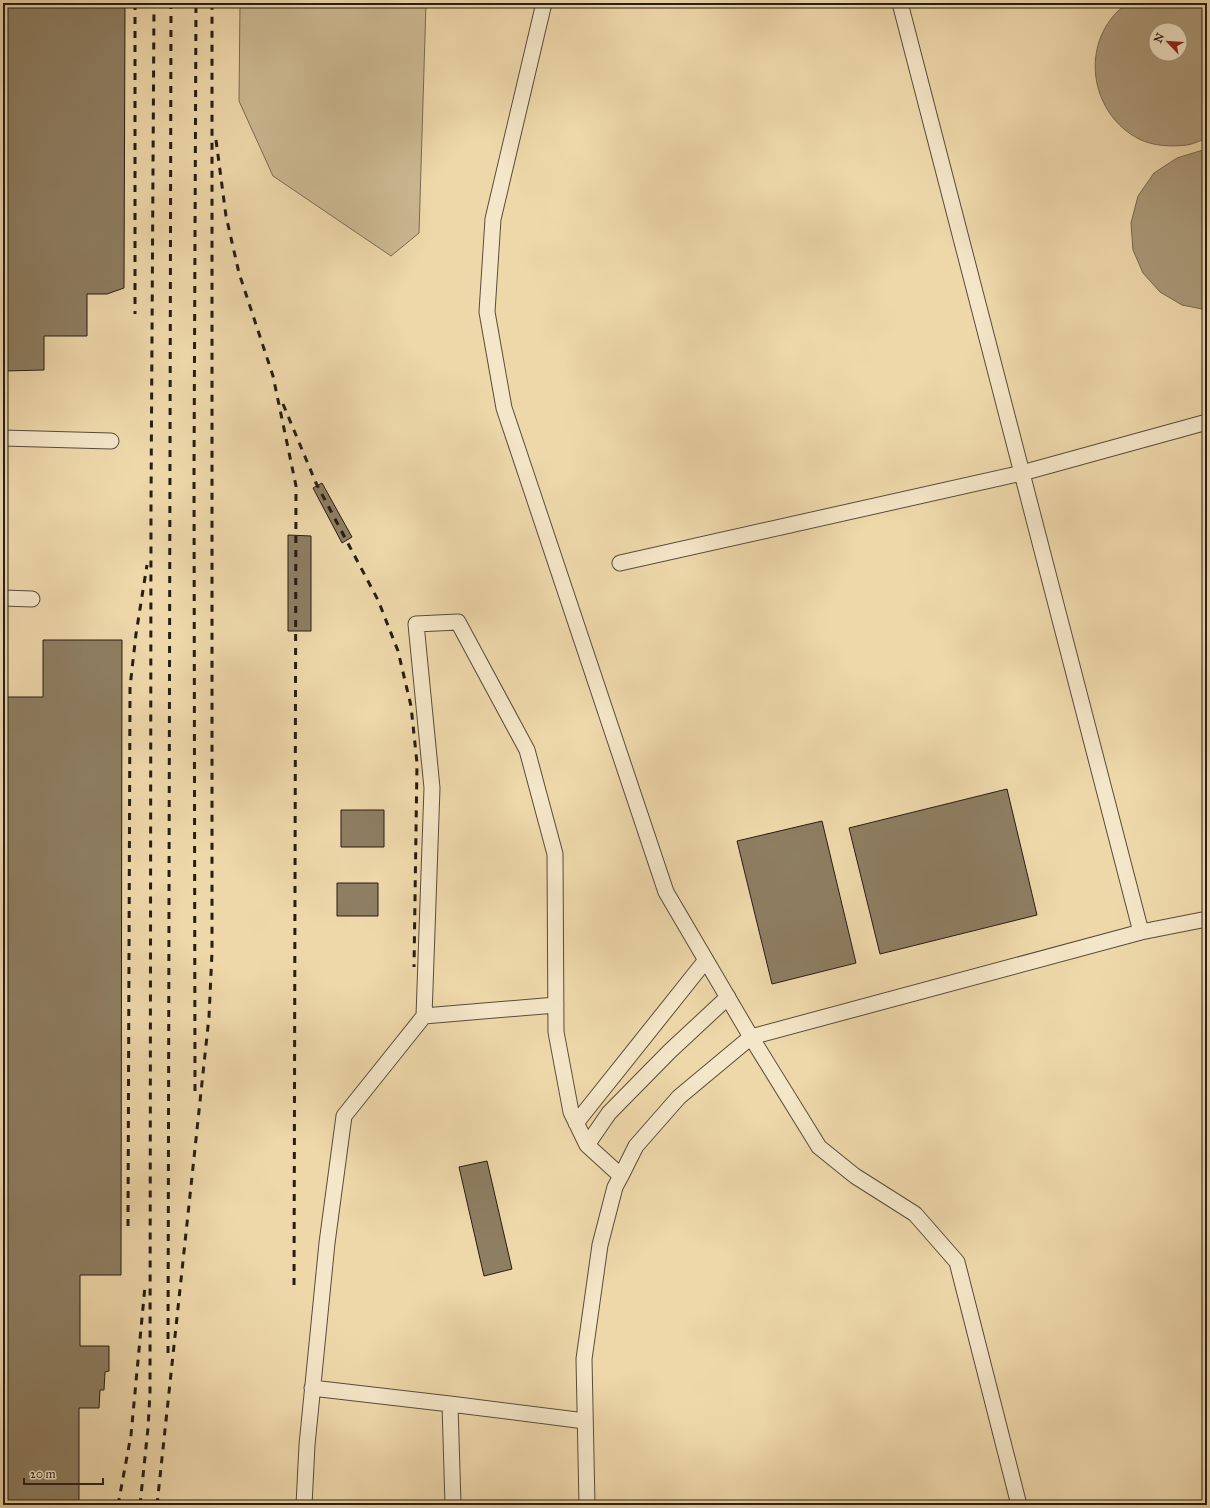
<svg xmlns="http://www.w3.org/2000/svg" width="1210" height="1508" viewBox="0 0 1210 1508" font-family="'IM FELL Great Primer',serif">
<rect width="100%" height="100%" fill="#eed8aa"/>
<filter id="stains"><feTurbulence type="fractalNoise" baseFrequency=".005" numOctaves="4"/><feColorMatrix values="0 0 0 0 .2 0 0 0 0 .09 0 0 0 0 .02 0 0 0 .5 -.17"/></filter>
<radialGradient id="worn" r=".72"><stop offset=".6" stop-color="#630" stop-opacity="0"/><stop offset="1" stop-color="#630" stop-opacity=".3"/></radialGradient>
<!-- green -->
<path fill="#ccb891" stroke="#7a6a53" d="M240 3H426L419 233 391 256 273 176 239 101Z"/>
<!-- water -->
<path fill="#aa9877" stroke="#766750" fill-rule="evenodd" d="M1130 3H1207V138C1201 140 1194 144 1187 145 1171 147 1153 146 1139 139 1092 115 1080 50 1117 12 1121 8 1126 6 1130 3ZM1156 30H1180V54H1156Z
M1203 150 1207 151V310L1182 305 1160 292 1143 273 1133 250 1131 223 1138 196 1154 173 1177 158Z"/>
<!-- building -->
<path fill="#8e7e62" stroke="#271d15" d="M3 3H125L124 288 107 294H87V336H44V370L3 371Z
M322 483 352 537 342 543 313 488Z
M288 535 311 536V631H288Z
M43 640H122L121 1275H80V1346H109V1371L105 1372 104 1390H100L99 1408H79V1505H3V697H43Z
M1007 789 1037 915 880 954 849 828Z
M341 810H384V847H341Z
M822 821 856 963 772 984 737 841Z
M337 883H378V916H337Z
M487 1161 512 1269 484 1276 459 1167Z"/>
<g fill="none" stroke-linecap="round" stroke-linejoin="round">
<!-- lane casing -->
<g stroke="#594c3a" stroke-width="17">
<path id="lane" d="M544 3 493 219 487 312 504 408 666 892 751 1037 819 1147 855 1176 915 1214 957 1262 1019 1505
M900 3 1141 932
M3 438 111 441
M620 563 1022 473 1207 422
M3 598 32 599
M424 1016 556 1005
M576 1123 706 960
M621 1176 587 1145 609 1113 670 1051 728 997
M312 1388 450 1404
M304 1505 307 1445 327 1243 344 1116 424 1016 432 788 416 624 458 622 527 750 555 854 556 1032 571 1112 587 1145
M453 1505 450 1404 585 1421
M587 1505 584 1359 600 1245 615 1187 621 1176 636 1146 679 1097 751 1037 1141 932 1207 919"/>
</g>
<!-- lane -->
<use href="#lane" stroke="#f4e6c8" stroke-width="15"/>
<!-- rail -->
<path stroke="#271d15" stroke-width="3" stroke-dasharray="7 7" stroke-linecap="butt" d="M135 3V314
M216 140 226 216 239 273 273 376 296 486 294 1292
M283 404 316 483 378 600 398 651 411 706 417 763 414 967
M195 1091 194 473 196 3
M128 1226 130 687 136 634 147 565
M168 1353 171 3
M118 1505 131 1435 145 1286
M140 1505 148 1428 150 1393 151 505 154 3
M157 1505 209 1017 212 952V3"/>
</g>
<!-- margin -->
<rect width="1210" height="1508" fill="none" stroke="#eed8aa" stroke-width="16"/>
<rect x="4" y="4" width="1202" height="1500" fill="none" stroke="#271d15" stroke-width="2"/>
<rect x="8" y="8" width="1194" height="1492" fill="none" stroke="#271d15"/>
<!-- north arrow -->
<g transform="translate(1168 42) rotate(295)"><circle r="19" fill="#f4e6c8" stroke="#a29680"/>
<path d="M0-3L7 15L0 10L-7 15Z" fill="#8f2418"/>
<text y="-6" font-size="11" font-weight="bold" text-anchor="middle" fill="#271d15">N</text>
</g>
<!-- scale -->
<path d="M24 1478v6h79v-6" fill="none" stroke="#271d15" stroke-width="2"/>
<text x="30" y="1478" font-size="12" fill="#271d15" stroke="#f4e6c8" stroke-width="3" paint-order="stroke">20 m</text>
<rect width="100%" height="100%" filter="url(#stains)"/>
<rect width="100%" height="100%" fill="url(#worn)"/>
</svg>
